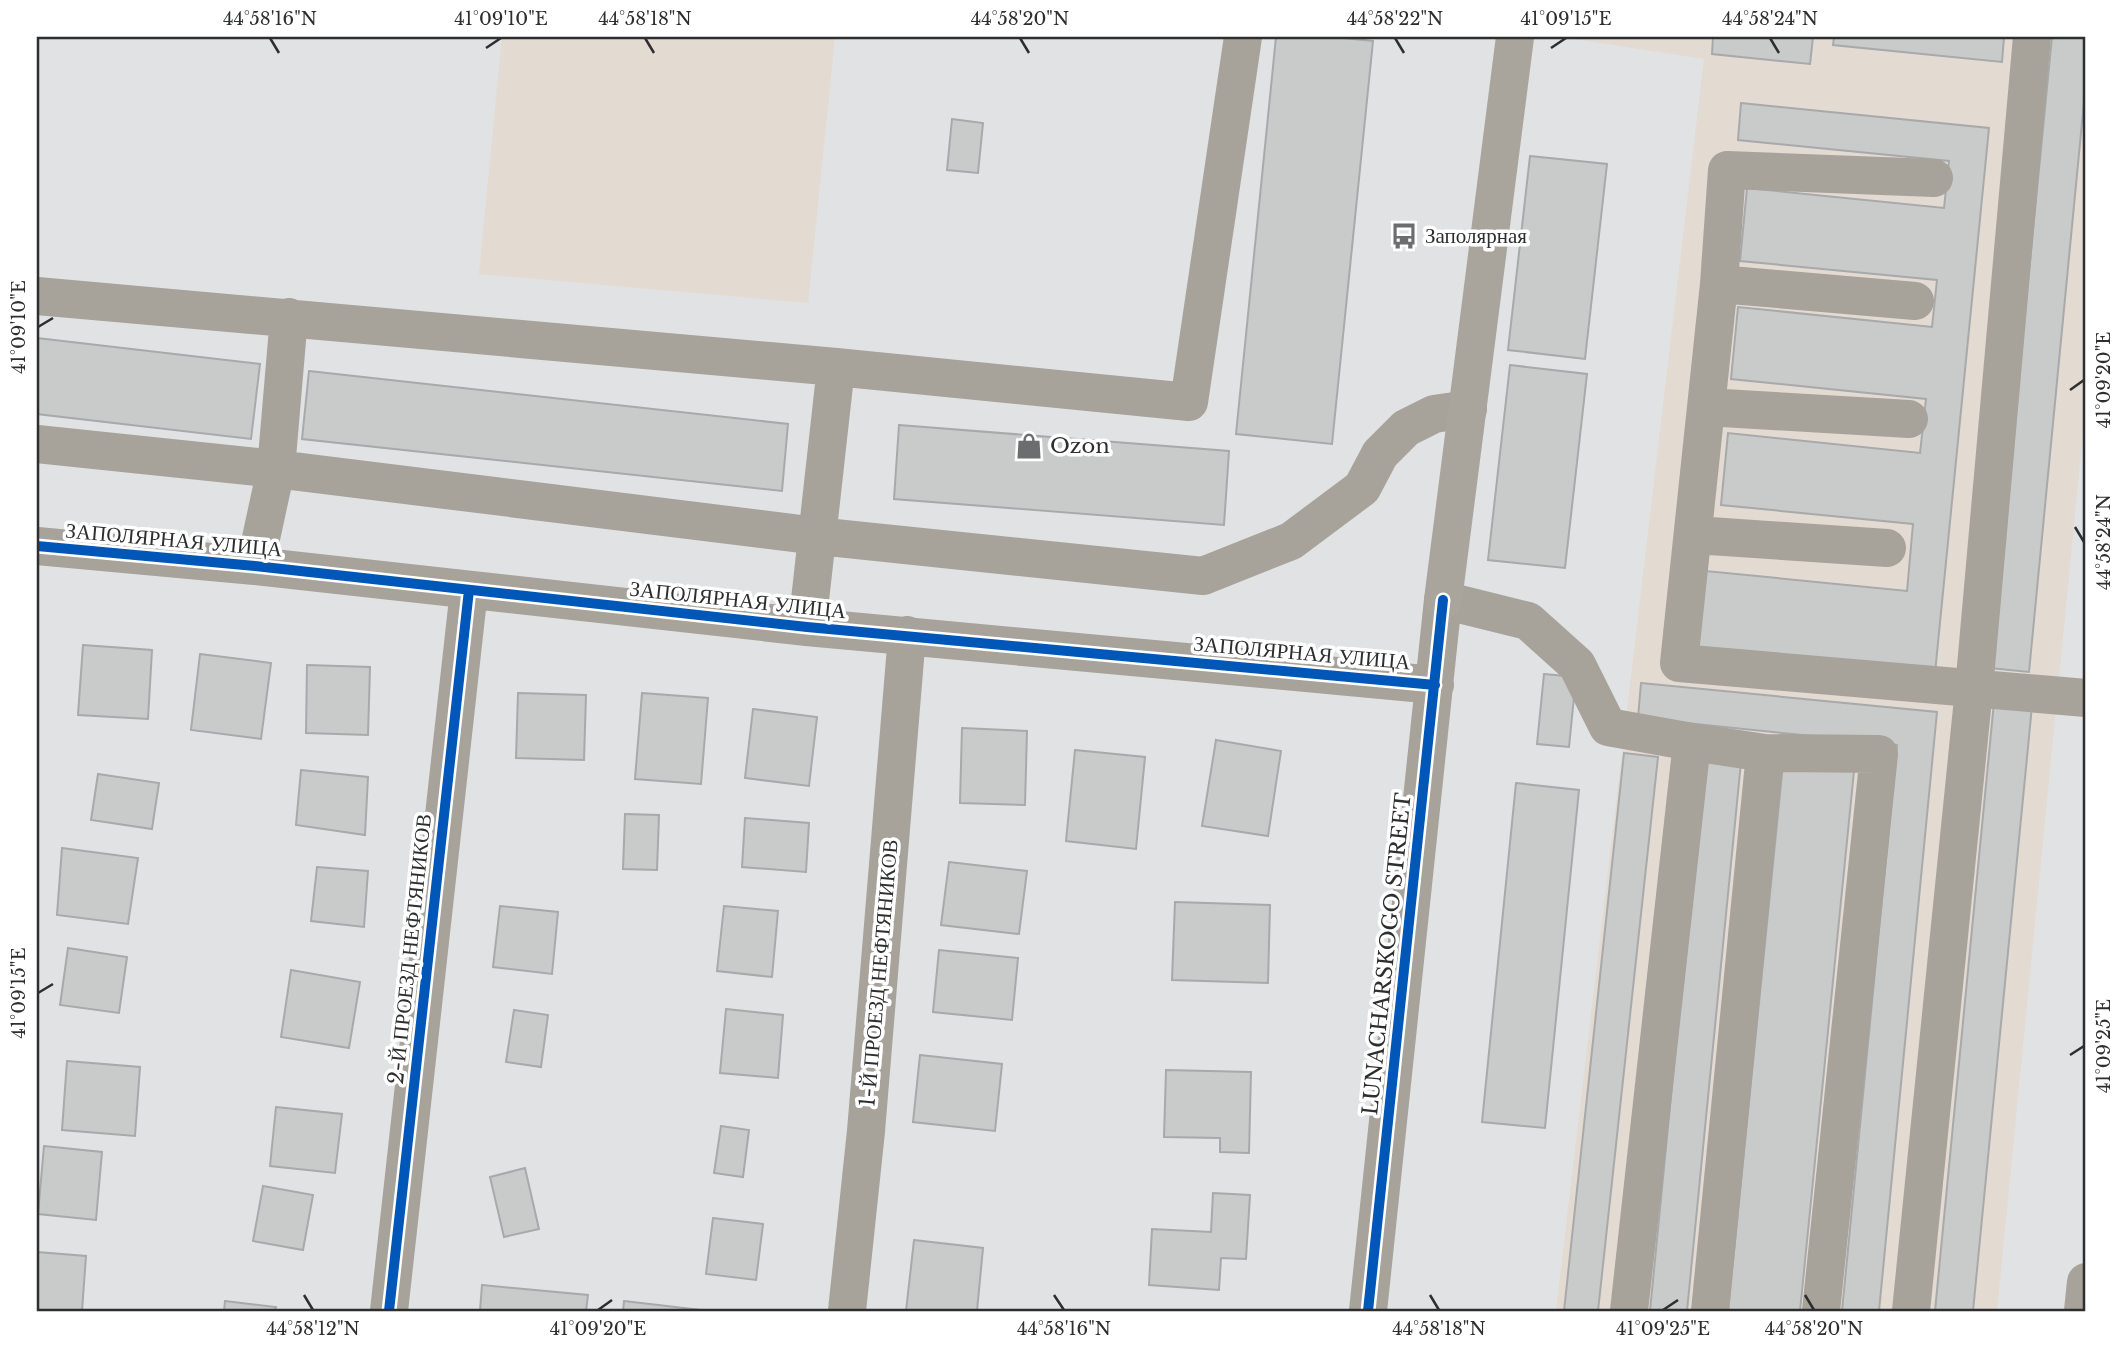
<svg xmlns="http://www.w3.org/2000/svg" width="2123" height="1348" viewBox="0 0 2123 1348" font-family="'Libre Baskerville',serif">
<rect width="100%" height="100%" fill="#e0e2e3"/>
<!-- industrial -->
<path fill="#e3dad2" d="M502 37H835L808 303 479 274Z
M1561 37H2086V402L1997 1311H1556L1704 59Z"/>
<!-- building -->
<path fill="#c9cbcb" stroke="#a8a9aa" stroke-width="2" d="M1276 37H1333L1373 41 1332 444 1236 434Z
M1713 37H1813L1810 64 1712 54Z
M1834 37H2004L2002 62 1833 45Z
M2052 37H2086V81L2029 672 1990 668Z
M1741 103 1989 128 1935 673 1698 649 1706 571 1907 591 1913 524 1721 505 1728 433 1920 453 1926 399 1731 379 1738 307 1932 327 1937 280 1740 261 1747 188 1944 208 1949 161 1738 140Z
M952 119 983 123 978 173 947 170Z
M1530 156 1607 164 1585 359 1508 350Z
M37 338 260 364 251 439 37 414Z
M1510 365 1587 374 1565 568 1488 560Z
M309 371 788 424 782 491 302 439Z
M899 425 1229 451 1224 525 894 499Z
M83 645 152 650 148 719 78 715Z
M200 654 271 663 261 739 191 730Z
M307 665 370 667 368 735 306 733Z
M1544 674 1576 677 1569 747 1537 744Z
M1641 683 1937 712 1879 1311H1842L1897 745 1638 718Z
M518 693 586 695 584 760 516 758Z
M642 693 708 698 701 784 635 779Z
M1994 702 2032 706 1973 1311H1935Z
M753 709 817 717 809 786 745 778Z
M962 728 1027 731 1025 805 960 803Z
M1216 740 1281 751 1268 836 1202 826Z
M1075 750 1145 757 1136 849 1066 841Z
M1624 753 1658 757 1598 1311H1564Z
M1704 758 1741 762 1687 1311H1650Z
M1783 764 1854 771 1800 1311H1728Z
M301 770 368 777 365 835 296 825Z
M98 774 159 783 152 829 91 820Z
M1516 783 1579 790 1545 1128 1482 1122Z
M625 814 659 815 657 870 623 869Z
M745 818 809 823 806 872 742 867Z
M62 848 138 858 128 924 57 915Z
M949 862 1027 871 1019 934 941 925Z
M317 867 368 871 364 927 311 921Z
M1175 902 1270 905 1268 983 1172 980Z
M500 906 558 912 552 974 493 967Z
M724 906 778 911 772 977 717 971Z
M68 948 127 957 119 1013 60 1005Z
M939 950 1018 958 1012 1020 933 1012Z
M291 970 360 982 349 1048 281 1037Z
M726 1009 783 1015 778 1078 720 1073Z
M514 1010 548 1015 541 1067 506 1062Z
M920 1055 1002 1064 995 1131 913 1122Z
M67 1061 140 1067 135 1136 62 1130Z
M1166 1070 1251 1072 1249 1153 1220 1152V1138L1164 1137Z
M276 1107 342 1114 335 1173 270 1166Z
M721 1126 749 1130 743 1177 714 1173Z
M44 1146 102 1152 96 1220 38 1214Z
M525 1168 539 1229 504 1237 490 1177Z
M263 1186 313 1195 303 1250 253 1241Z
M1213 1193 1250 1195 1246 1259 1221 1258 1219 1290 1149 1285 1152 1229 1211 1232Z
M713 1218 763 1224 756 1280 706 1274Z
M914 1240 983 1248 977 1311H906Z
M37 1252 86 1256 82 1311H37Z
M482 1285 588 1295 586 1311H480Z
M225 1301 276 1307 275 1311H224Z
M624 1301 701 1310 623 1311Z"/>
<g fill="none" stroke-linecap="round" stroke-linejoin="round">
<!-- minor -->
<path stroke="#a7a29a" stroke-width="38" d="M1934 178 1727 170 1719 284 1679 663 2086 698
M1719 284 1915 301
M37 296 836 367 807 627
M836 367 1189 402 1243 37
M1706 407 1909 419
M37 444 276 469 817 536 1203 576 1291 541 1362 488 1380 454 1406 428 1434 414 1468 409
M1695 535 1887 548
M37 546 255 566 807 627 1435 685
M255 566 276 469 289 317
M389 1311 469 590
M847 1311 866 1131 907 635
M1368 1311 1443 600 1528 621 1577 665 1608 727 1692 742
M1629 1311 1692 742 1765 753
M1710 1311 1765 753 1879 754 1821 1311
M1911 1311 1974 689 2032 37
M2083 1311 2086 1282"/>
<!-- major -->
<path stroke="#a9a49c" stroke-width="38" d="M1443 600 1515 37"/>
<!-- cycleway casing -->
<g stroke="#fff" stroke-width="15">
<path id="cycleway" d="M37 546 255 566 807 627 1435 685
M389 1311 469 590
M1368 1311 1443 600"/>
</g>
<!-- cycleway -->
<use href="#cycleway" stroke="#0057b8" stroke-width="10"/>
</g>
<!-- ticks -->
<path fill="none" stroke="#2d2e2f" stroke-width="2.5" d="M270 38 279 53M645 38 654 53M1020 38 1029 53M1395 38 1404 53M1770 38 1779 53M486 48 501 38M1551 48 1566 38M38 327 53 318M2070 390 2084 380M2075 527 2084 542M38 993 53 984M2070 1055 2084 1046M304 1295 313 1310M1054 1295 1064 1310M1430 1295 1439 1310M1805 1295 1814 1310M598 1310 612 1300M1663 1310 1678 1300"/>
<!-- icons -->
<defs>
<g id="bus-bare" transform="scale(2.1)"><path d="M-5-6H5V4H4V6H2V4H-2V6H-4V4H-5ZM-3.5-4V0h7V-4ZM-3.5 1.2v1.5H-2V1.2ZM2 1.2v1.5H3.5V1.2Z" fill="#6c6d6e" stroke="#fff" stroke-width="2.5" paint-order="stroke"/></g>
<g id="shop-bare" transform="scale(2.1)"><path d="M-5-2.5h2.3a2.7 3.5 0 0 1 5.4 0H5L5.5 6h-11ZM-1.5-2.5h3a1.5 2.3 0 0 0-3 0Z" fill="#6c6d6e" stroke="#fff" stroke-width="2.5" paint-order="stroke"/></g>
</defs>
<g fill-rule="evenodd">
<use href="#bus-bare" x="1404" y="236"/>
<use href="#shop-bare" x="1029" y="446"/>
</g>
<g text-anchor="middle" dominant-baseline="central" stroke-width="7" stroke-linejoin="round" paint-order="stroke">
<!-- poi labels -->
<g font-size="21" fill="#2d2e2f" stroke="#fff" text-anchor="start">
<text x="1425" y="236">Заполярная</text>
<text x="1050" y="446">Ozon</text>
</g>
<!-- street labels -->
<g font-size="21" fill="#2d2e2f" stroke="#fff">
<text transform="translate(174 540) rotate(5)">ЗАПОЛЯРНАЯ УЛИЦА</text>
<text transform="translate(738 600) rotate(6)">ЗАПОЛЯРНАЯ УЛИЦА</text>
<text transform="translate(1302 653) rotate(5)">ЗАПОЛЯРНАЯ УЛИЦА</text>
<text transform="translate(410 949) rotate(-84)">2-Й ПРОЕЗД НЕФТЯНИКОВ</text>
<text transform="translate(1387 954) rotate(-84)">LUNACHARSKOGO STREET</text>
<text transform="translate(879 973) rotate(-85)">1-Й ПРОЕЗД НЕФТЯНИКОВ</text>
</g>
</g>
<!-- border -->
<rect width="2123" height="1348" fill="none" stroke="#ffffff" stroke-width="77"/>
<rect x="38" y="38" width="2046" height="1272" fill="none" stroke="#2d2e2f" stroke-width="2.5"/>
<g font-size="18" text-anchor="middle" fill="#2d2e2f">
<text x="270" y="25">44°58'16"N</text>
<text x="501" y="25">41°09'10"E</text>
<text x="645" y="25">44°58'18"N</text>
<text x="1020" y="25">44°58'20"N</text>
<text x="1395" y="25">44°58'22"N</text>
<text x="1566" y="25">41°09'15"E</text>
<text x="1770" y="25">44°58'24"N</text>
<text transform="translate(19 327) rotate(-90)" y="6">41°09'10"E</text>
<text transform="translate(2104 380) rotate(-90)" y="6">41°09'20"E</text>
<text transform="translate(2104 542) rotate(-90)" y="6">44°58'24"N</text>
<text transform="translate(19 993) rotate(-90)" y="6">41°09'15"E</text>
<text transform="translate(2104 1046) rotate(-90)" y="6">41°09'25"E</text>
<text x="313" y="1335">44°58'12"N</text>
<text x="598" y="1335">41°09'20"E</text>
<text x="1064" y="1335">44°58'16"N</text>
<text x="1439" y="1335">44°58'18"N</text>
<text x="1663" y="1335">41°09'25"E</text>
<text x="1814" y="1335">44°58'20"N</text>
</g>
</svg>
